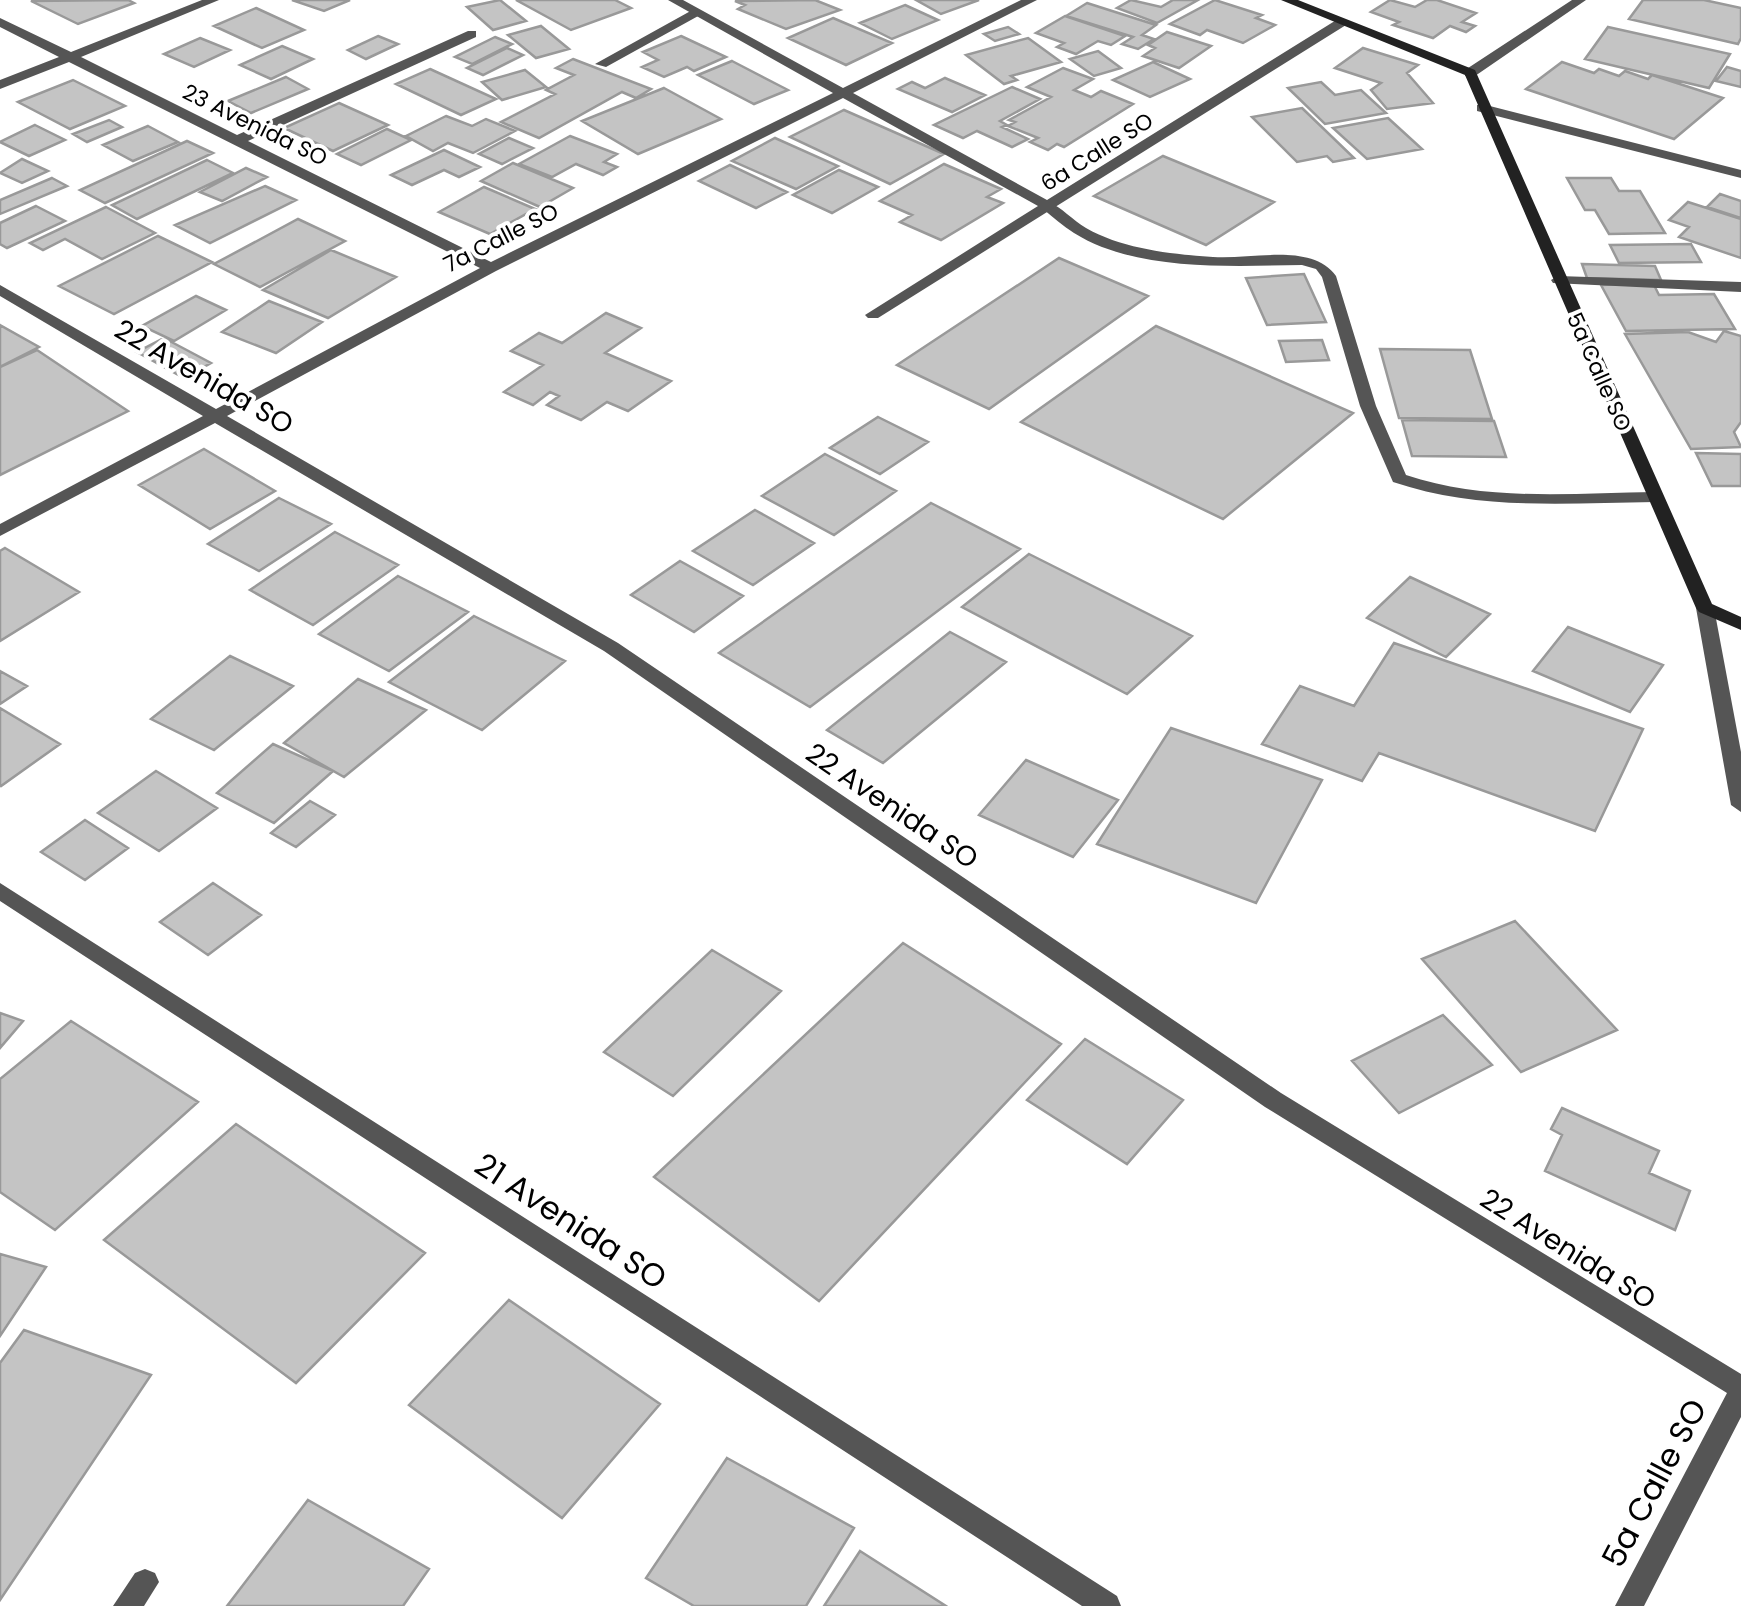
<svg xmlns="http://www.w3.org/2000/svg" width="1741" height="1606" viewBox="0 0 1741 1606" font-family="Poppins,sans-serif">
<rect width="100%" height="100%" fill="#fff"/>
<!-- building -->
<path fill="#c4c4c4" stroke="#999" stroke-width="2.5" d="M128 0 134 3 78 24 31 1Z
M292 0H350L324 11Z
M500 0 526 21 493 30 467 7Z
M516 0H615L631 8 571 30Z
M815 0 840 10 786 29 738 9 745 5 735 1Z
M916 0H979L941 14Z
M1131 0 1161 7 1173 0H1198L1157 23 1117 8Z
M1215 0 1262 15 1256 18 1275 25 1243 43 1207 30 1200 35 1170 24Z
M1390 0 1415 7 1427 0H1437L1476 13 1462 22 1475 26 1466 32 1450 26 1433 38 1393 25 1399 22 1371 12Z
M1643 0H1704L1741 8V38L1738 44 1629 19Z
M1087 3 1156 25 1142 35 1154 39 1138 49 1122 44 1133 37 1066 16Z
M905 5 938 20 892 39 860 23Z
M256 8 304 30 262 48 214 26Z
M1065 16 1125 36 1111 45 1098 41 1076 54 1057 47 1064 43 1036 33Z
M833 18 892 43 846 65 788 38Z
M541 26 569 49 536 58 508 35Z
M1008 27 1019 34 995 41 984 34Z
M1608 27 1730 54 1709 88 1585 59Z
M1167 32 1211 46 1179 68 1143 56 1155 48 1148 45Z
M378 36 398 44 366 59 348 50Z
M681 36 726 57 694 71 687 67 664 77 642 67 658 60 643 52Z
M495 37 512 44 472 64 455 57Z
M200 38 230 50 194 67 164 54Z
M1028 38 1061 62 1011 76 1017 80 1004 84 966 55Z
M282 46 313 59 271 79 240 65Z
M507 48 523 55 483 75 467 68Z
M1363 48 1418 65 1407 73 1433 103 1387 109 1371 90 1381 83 1335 68Z
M1098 51 1121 68 1094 76 1070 59Z
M573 59 651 89 636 98 622 92 539 138 501 122 555 94 546 90 574 75 556 68Z
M732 61 788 90 754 104 698 75Z
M1153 62 1190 79 1150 97 1113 80Z
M1562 62 1594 73 1599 69 1619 76 1625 71 1648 79 1652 75 1723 98 1674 139 1526 89Z
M1727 67 1741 71V87L1716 81Z
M1063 68 1093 79 1074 90 1091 97 1101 91 1133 104 1064 147 1057 144 1048 150 1030 142 1038 138 1008 126 1015 122 1009 120 1051 97 1027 87Z
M430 69 496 99 461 115 396 84Z
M525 70 546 87 502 100 482 82Z
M286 77 308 89 251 113 228 101Z
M945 78 985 95 952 112 898 89 912 82 925 88Z
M73 80 125 106 70 129 18 102Z
M1321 82 1335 95 1361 90 1386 113 1325 124 1288 88Z
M1012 87 1040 99 1000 121 1007 125 1002 127 1028 139 1012 147 977 131 963 138 934 125Z
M664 88 721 119 638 154 582 121Z
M339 103 388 125 333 151 284 128Z
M1302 108 1354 158 1333 162 1327 156 1297 162 1252 117Z
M844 110 944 154 890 184 790 137Z
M446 116 472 126 486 119 515 131 473 153 448 143 433 151 406 136Z
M1388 118 1422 149 1367 159 1333 128Z
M109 120 122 127 87 142 73 134Z
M35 125 65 140 29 156 0 142Z
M148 126 178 142 133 161 103 145Z
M387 129 411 140 361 165 337 154Z
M570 136 617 154 604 162 617 167 603 175 576 164 552 177 519 164Z
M509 138 533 148 502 164 479 154Z
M775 138 838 166 796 189 732 161Z
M187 141 213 153 105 203 80 190Z
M444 150 480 167 459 177 444 170 412 185 391 175Z
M1163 156 1274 202 1206 245 1094 196Z
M22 159 48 171 22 183 0 173Z
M207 160 233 173 137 219 112 205Z
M513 163 573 188 540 207 481 181Z
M944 164 1001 189 987 197 1003 203 941 240 900 222 912 215 880 201Z
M730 165 787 192 756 208 699 181Z
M246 168 267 177 222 201 200 192Z
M839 170 878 187 832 213 793 195Z
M52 178 67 186 0 214V200Z
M1567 178H1611L1619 191H1640L1665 233 1609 234 1595 210H1585Z
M265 186 296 200 210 243 175 225Z
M484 187 535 209 490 234 439 212Z
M1720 194 1741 201V218L1707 207Z
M1688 202 1741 219V258L1679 237 1689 227 1669 220Z
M36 206 65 221 7 248 0 244V223Z
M106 207 155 233 102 259 65 239 43 250 30 243Z
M298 219 345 241 260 287 214 264Z
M158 236 212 262 114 314 59 286Z
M1691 244 1701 262 1619 263 1610 245Z
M331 250 396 277 328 318 263 290Z
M1059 258 1148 296 989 409 897 365Z
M1582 264 1655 266 1661 280 1587 278Z
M1304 274 1326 322 1267 325 1246 278Z
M1653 283 1659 295 1714 294 1735 329 1626 331 1601 285Z
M196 296 226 310 174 341 142 326Z
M269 301 322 322 276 353 222 332Z
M606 313 641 328 605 353 671 381 628 411 607 402 581 420 547 405 559 396 550 392 533 405 504 392 543 365 511 351 539 333 562 343Z
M0 325 39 347 0 367Z
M1156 326 1353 413 1223 519 1021 422Z
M1724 331 1741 336V422L1734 432 1741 447 1691 449 1625 334 1688 332 1716 342Z
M164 338 211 363 184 378 137 352Z
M1322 340 1329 360 1286 362 1279 341Z
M1380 349 1470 350 1492 419 1399 418Z
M37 350 128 411 0 475V367Z
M878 417 928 442 880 474 830 448Z
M1402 420 1494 421 1506 457 1412 456Z
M204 449 275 491 210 529 139 485Z
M1696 453 1741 454V486H1712Z
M825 454 896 491 834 535 762 496Z
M279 498 331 524 259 571 208 544Z
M931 503 1020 549 810 707 719 653Z
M755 510 814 543 753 585 693 551Z
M335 532 398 565 313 625 250 590Z
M5 548 79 592 0 641V551Z
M1029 554 1192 636 1127 694 962 607Z
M680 561 743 596 694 632 631 595Z
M398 576 468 612 389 671 319 634Z
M1410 577 1490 614 1446 657 1367 618Z
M474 616 565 661 482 730 389 682Z
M1568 627 1663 665 1630 712 1533 671Z
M950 632 1006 662 883 763 827 730Z
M1394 643 1643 729 1595 831 1379 753 1362 781 1262 744 1300 686 1354 706Z
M230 656 293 686 214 750 151 719Z
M0 671 27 686 0 704Z
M358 679 426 710 344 777 284 743Z
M0 708 60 744 1 786 0 785Z
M1171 728 1322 780 1256 903 1097 844Z
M273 744 333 771 274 823 217 793Z
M1026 760 1118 800 1073 857 979 815Z
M156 771 217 808 159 851 98 813Z
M310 801 335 815 296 847 271 833Z
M85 820 128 848 85 880 41 852Z
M213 883 261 915 208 955 160 922Z
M1515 921 1617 1030 1521 1072 1422 959Z
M903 943 1061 1044 819 1301 654 1177Z
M712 950 781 991 673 1096 604 1052Z
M0 1013 23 1021 0 1048Z
M1443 1015 1492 1065 1399 1113 1352 1061Z
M71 1021 198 1102 55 1230 0 1192V1079Z
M1085 1039 1183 1100 1127 1164 1027 1100Z
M1562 1108 1659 1151 1649 1173 1690 1191 1675 1230 1545 1171 1562 1135 1551 1129Z
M236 1124 425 1253 296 1383 104 1240Z
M0 1254 46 1267 0 1336Z
M509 1300 660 1404 562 1518 409 1405Z
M24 1330 151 1375 0 1600V1363Z
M727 1458 854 1528 806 1606H694L646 1578Z
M308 1500 429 1569 403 1606H227Z
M860 1551 946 1606H824Z"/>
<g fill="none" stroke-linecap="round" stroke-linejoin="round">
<!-- lane -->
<path fill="#555" fill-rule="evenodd" d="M696 8 702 12 700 15 606 67 595 64Z
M1482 104 1741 170V178L1477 111V105Z
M1048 202C1062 207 1072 220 1086 228 1123 249 1170 254 1213 257 1251 260 1311 242 1336 276L1376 406 1406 475C1486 502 1572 493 1655 492L1664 497 1655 502C1566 503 1479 511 1393 482L1360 406 1322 277 1316 269 1302 265C1231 266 1136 272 1074 233 1063 226 1053 217 1043 209V203Z
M1558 276 1741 282V292L1553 283 1551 280Z
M145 1569 155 1573 159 1582 144 1606H113L135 1573Z"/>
<!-- street -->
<path fill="#555" fill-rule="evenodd" d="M202 0H219L81 57 237 135 468 31H476V37L248 141 491 262 833 93 668 0H683L843 88 1021 0H1037L853 93 1047 200 1338 19H1346V25L878 318H868L865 315 1038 206 843 98 496 271 227 416 618 643 1281 1093 1741 1374V1417L1644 1606H1615L1727 1393 1265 1107 604 651 215 423 0 536V524L203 416 0 296V285L216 409 480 268 69 62 0 89V80L59 57 0 27V18L71 52Z
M1572 0H1586L1475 76H1465V70Z
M1705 602 1714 608 1741 752V812L1731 805 1696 608Z
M0 883 1117 1596 1121 1606H1082L0 901Z"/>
<!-- secondary -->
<path fill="#222" fill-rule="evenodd" d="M1281 0H1298L1475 70 1712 604 1741 617V630L1699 612 1696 608 1465 75Z"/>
</g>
<g text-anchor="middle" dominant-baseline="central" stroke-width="8" stroke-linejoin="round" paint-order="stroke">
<!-- far-street labels -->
<g font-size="22" fill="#000" stroke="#fff">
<text transform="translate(255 125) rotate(26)">23 Avenida SO</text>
<text transform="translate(1097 152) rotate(-32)">6a Calle SO</text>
<text transform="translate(501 238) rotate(-27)">7a Calle SO</text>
<text transform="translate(1599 372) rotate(66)">5a Calle SO</text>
</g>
<!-- street labels -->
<g font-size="28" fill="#000" stroke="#fff">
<text transform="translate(204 377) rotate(30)">22 Avenida SO</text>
<text transform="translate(892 806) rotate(34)">22 Avenida SO</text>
<text transform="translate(1568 1249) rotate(32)">22 Avenida SO</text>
</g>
<!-- near-street labels -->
<g font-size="32" fill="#000" stroke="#fff">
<text transform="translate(571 1221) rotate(33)">21 Avenida SO</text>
<text transform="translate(1654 1483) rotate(-62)">5a Calle SO</text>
</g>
</g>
</svg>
